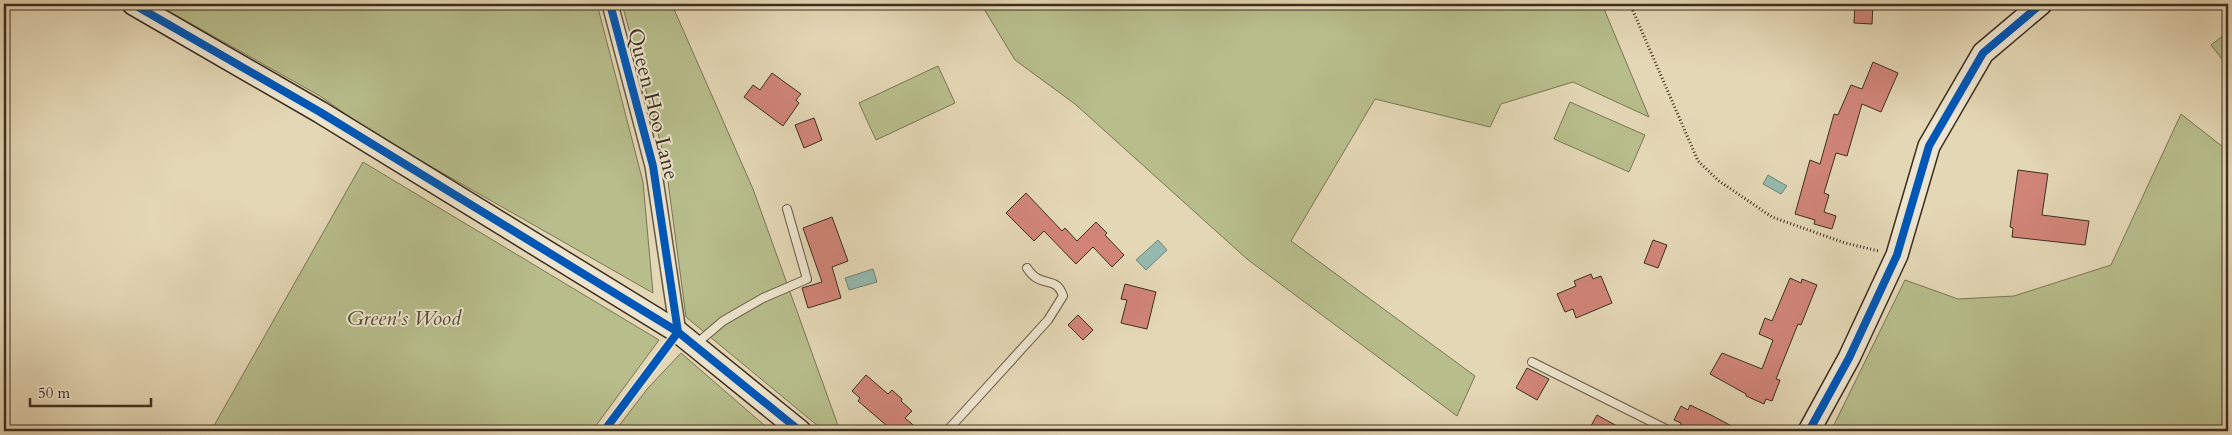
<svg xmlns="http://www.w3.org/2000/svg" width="2232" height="435" viewBox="0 0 2232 435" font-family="Cardo,serif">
<rect width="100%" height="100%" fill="#e4d7b5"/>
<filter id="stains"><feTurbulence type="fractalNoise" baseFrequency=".004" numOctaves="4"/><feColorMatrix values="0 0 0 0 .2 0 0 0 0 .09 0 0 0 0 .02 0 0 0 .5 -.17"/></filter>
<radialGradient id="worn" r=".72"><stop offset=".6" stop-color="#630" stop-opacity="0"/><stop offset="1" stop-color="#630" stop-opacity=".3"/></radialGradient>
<!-- green -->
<path fill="#b7bd8b" stroke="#7a7655" d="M156 4H597L643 182 653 293 374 134 320 96Z
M622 4H671L673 7 753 189 840 431H824L686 317 665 159Z
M981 4H1602L1649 117 1573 82 1501 104 1490 127 1375 99 1291 241 1475 376 1457 416 1247 259 1075 104 1015 60Z
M2228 32V67L2211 45Z
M938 66 955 103 876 140 859 103Z
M1570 102 1645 135 1629 172 1554 139Z
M2181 114 2228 151V431H1831L1905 280 1958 299 2014 296 2111 265Z
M363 162 659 340 592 431H211Z
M681 353 771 431H615L648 388Z"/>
<!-- water -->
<path fill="#95b9af" stroke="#718275" d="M1768 175 1787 186 1781 194 1763 184Z
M1158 240 1167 250 1146 270 1136 260Z
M873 269 877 282 849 290 845 278Z"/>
<!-- building -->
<path fill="#d18578" stroke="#3c2f1f" d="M1855 4H1873L1872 24 1854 23Z
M1873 62 1898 73 1881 112 1862 104 1847 156 1836 153 1824 193 1829 195 1824 212 1836 216 1832 229 1814 224 1815 220 1795 214 1810 160 1820 164 1834 114 1838 115 1851 85 1862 89Z
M772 73 801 94 796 100 799 103 783 126 744 97 753 85 760 90Z
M814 118 822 140 804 148 795 125Z
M2018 170 2048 174 2042 215 2089 221 2085 245 2012 237 2013 228 2010 227Z
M1026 193 1062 231 1065 228 1077 241 1096 222 1107 233 1105 235 1124 255 1112 267 1093 247 1076 264 1044 231 1034 241 1006 213Z
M832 217 848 261 832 267 841 298 808 308 802 288 822 282 803 228Z
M1653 240 1667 245 1658 268 1644 263Z
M1591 274 1593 279 1601 276 1612 303 1576 318 1573 309 1565 312 1557 294 1576 286 1574 281Z
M1790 278 1801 283 1802 279 1817 285 1801 325 1798 324 1776 379 1780 380 1772 401 1766 399 1764 404 1746 396V394L1710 374 1722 353 1762 369 1773 340 1759 334 1765 318 1772 321Z
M1125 284 1156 292 1147 329 1121 323 1127 300 1121 299Z
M1078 315 1093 330 1083 340 1068 325Z
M1527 368 1549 379 1537 400 1516 388Z
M866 375 888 394 892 390 902 399 901 401 912 411 905 418 920 431H893L858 401 860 398 852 391Z
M1690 405 1711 415 1741 431H1677L1681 423 1674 420 1681 406 1688 410Z
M1597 415 1626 431H1588Z"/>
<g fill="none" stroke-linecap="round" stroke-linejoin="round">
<!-- lane casing -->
<g stroke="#665944" stroke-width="10">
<path id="lane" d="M696 344 723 321 763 298 807 279 787 209
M1532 362 1670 431
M947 431 1048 320 1063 296C1056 274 1041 290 1027 268"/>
</g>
<!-- street casing -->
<g stroke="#665944" stroke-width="18">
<path id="street" d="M610 4 653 166 678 332"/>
</g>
<!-- secondary casing -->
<g stroke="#3c2f1f" stroke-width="24">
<path id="secondary" d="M133 4 320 112 678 332 800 431
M1809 431 1849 358 1897 255 1929 146 1983 53 2041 4"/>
</g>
<!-- path -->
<path stroke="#3c2f1f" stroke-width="3" stroke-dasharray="1 2.5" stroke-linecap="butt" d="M1630 4 1698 161 1719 181 1772 217 1845 243 1879 251"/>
<!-- lane -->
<use href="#lane" stroke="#ede5cf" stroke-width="8"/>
<!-- street -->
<use href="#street" stroke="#ede5cf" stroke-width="15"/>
<!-- secondary -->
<use href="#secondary" stroke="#ede5cf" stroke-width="21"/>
<!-- cycleway casing -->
<g stroke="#ede5cf" stroke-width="11">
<path id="cycleway" d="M133 4 320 112 678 332 800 431
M610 4 653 166 678 332
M604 431 678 332
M1809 431 1849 358 1897 255 1929 146 1983 53 2041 4"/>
</g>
<!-- cycleway -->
<use href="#cycleway" stroke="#0057b8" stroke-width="8"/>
</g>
<g text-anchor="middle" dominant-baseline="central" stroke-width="4" stroke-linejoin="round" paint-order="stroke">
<!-- street labels -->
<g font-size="21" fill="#3c2f1f" stroke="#ede5cf">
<text transform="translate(653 104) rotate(76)">Queen Hoo Lane</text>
</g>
<!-- park labels -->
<g font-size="21" font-style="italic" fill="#554b35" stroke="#ede5cf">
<text x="404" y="318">Green's Wood</text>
</g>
</g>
<!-- margin -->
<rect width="2232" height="435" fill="none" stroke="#e4d7b5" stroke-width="20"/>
<rect x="5" y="5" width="2222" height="425" fill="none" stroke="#3c2f1f" stroke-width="2.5"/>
<rect x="10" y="10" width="2212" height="415" fill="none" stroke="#3c2f1f"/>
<!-- scale -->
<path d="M30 398v8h121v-8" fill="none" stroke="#3c2f1f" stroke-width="2.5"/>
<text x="38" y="398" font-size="15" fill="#3c2f1f" stroke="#ede5cf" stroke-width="4" paint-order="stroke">50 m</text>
<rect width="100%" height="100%" filter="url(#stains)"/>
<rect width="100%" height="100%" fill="url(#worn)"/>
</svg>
